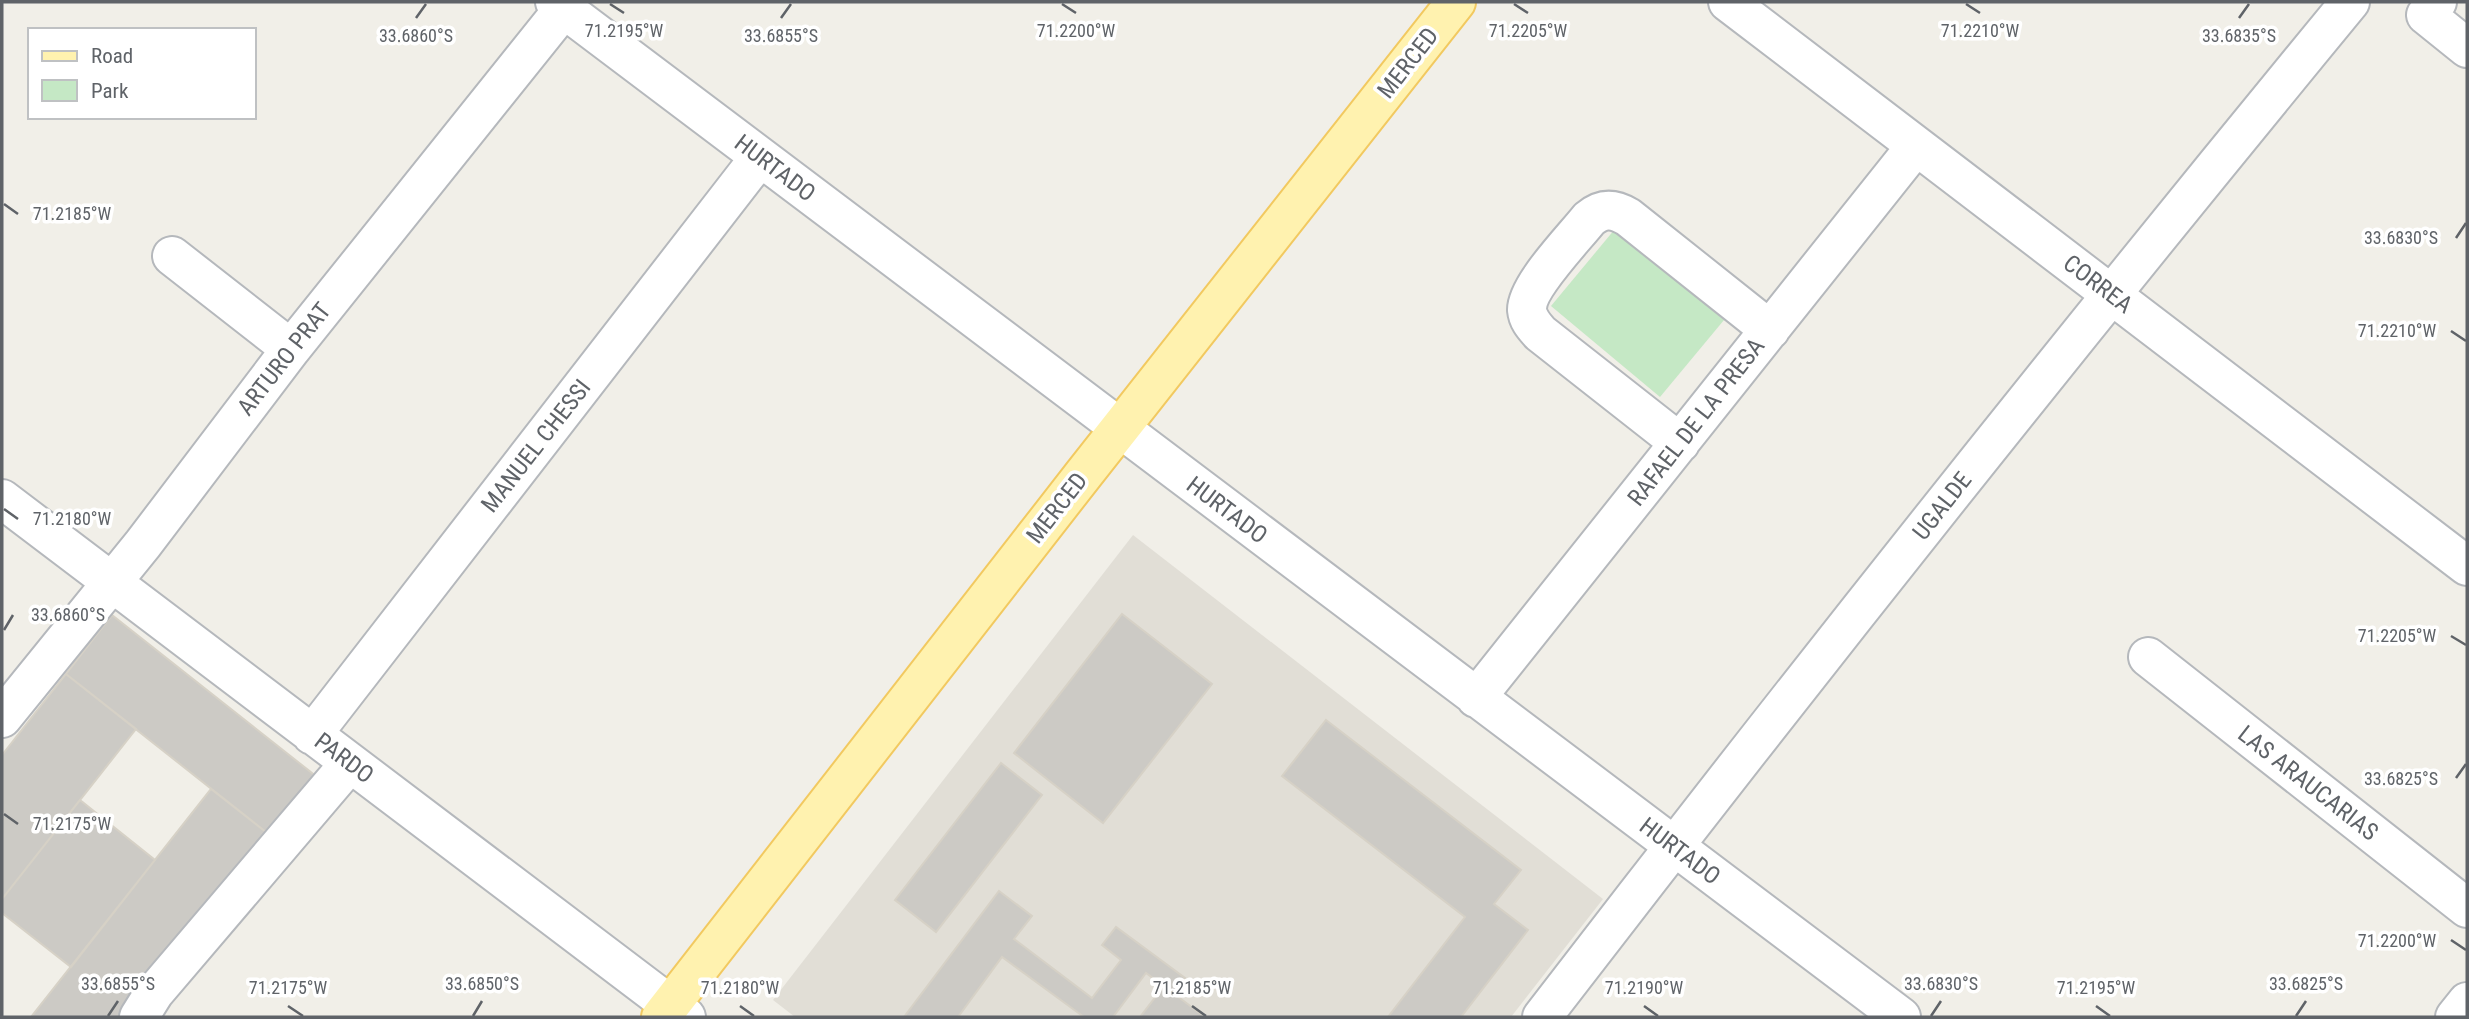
<svg xmlns="http://www.w3.org/2000/svg" width="2469" height="1019" viewBox="0 0 2469 1019" font-family="'Roboto Condensed',sans-serif">
<rect width="100%" height="100%" fill="#f1efe8"/>
<!-- education -->
<path fill="#e1ded6" d="M1133 535 1603 899 1511 1017H795L773 1000Z"/>
<!-- green -->
<path fill="#c5e8c5" d="M1615 229 1724 320 1660 397 1551 306Z"/>
<!-- building -->
<path fill="#cccac5" stroke="#d6d1c6" stroke-width="2" d="M1122 614 1212 684 1103 823 1014 753Z
M112 615 317 777 271 836 66 674Z
M66 674 136 729 2 899V755Z
M1326 720 1521 870 1494 904 1528 930 1461 1017H1388L1465 917 1282 776Z
M1001 763 1042 795 936 932 895 900Z
M211 789 271 836 128 1017H31Z
M80 800 155 860 71 967 2 913V899Z
M999 891 1032 916 1014 939 1092 998 1121 960 1102 945 1116 927 1185 978 1173 993 1146 973 1113 1017H1084L1002 957 958 1017H904Z
M1164 986 1173 993 1205 1017H1140Z"/>
<g fill="none" stroke-linecap="round" stroke-linejoin="round">
<!-- minor casing -->
<g stroke="#b5b8bc" stroke-width="42">
<path id="minor" d="M555 2 1901 1017
M1728 2 2467 566
M2437 2 2426 15 2467 48
M172 256 291 349
M1680 443 1540 333C1534 326 1528 320 1527 310 1526 287 1574 238 1589 219 1602 208 1613 208 1628 217L1770 330
M2 499 686 1017
M2148 657 2467 908
M1476 698 1916 146
M2 718 143 544 291 349 569 2
M312 735 760 157
M139 1017 154 993 350 763
M1542 1017C1806 674 2075 336 2350 2
M2455 1017 2467 1002"/>
</g>
<!-- major casing -->
<g stroke="#f2c960" stroke-width="42">
<path id="major" d="M661 1017 1083 475 1456 2"/>
</g>
<!-- minor -->
<use href="#minor" stroke="#fff" stroke-width="38"/>
<!-- major -->
<use href="#major" stroke="#fff2af" stroke-width="38"/>
</g>
<!-- ticks -->
<path fill="none" stroke="#5f6368" stroke-width="2.5" d="M610 4 624 13M1062 4 1076 13M1514 4 1528 13M1966 4 1980 13M416 18 426 4M781 18 791 4M2239 18 2249 4M4 204 18 214M2456 238 2466 223M2451 331 2466 341M4 509 18 519M4 630 13 615M2451 636 2466 645M2456 778 2466 764M4 814 18 824M2451 940 2466 950M288 1006 303 1016M740 1006 754 1016M1192 1006 1206 1016M1644 1006 1658 1016M2096 1006 2110 1016M108 1016 118 1001M473 1016 482 1001M1931 1016 1941 1001M2296 1016 2306 1001"/>
<g text-anchor="middle" dominant-baseline="central" stroke-width="7" stroke-linejoin="round" paint-order="stroke">
<!-- street labels -->
<g font-size="24" fill="#5f6368" stroke="#fff">
<text transform="translate(1408 63) rotate(-52)">MERCED</text>
<text transform="translate(775 168) rotate(37)">HURTADO</text>
<text transform="translate(2098 284) rotate(37)">CORREA</text>
<text transform="translate(284 359) rotate(-52)">ARTURO PRAT</text>
<text transform="translate(1696 422) rotate(-52)">RAFAEL DE LA PRESA</text>
<text transform="translate(536 446) rotate(-52)">MANUEL CHESSI</text>
<text transform="translate(1942 506) rotate(-52)">UGALDE</text>
<text transform="translate(1057 508) rotate(-52)">MERCED</text>
<text transform="translate(1227 510) rotate(37)">HURTADO</text>
<text transform="translate(344 758) rotate(37)">PARDO</text>
<text transform="translate(2308 783) rotate(38)">LAS ARAUCARIAS</text>
<text transform="translate(1680 851) rotate(37)">HURTADO</text>
</g>
</g>
<g font-size="18" text-anchor="middle" fill="#5f6368" stroke="#fff" stroke-width="7" stroke-linejoin="round" paint-order="stroke">
<text x="624" y="37">71.2195°W</text>
<text x="1076" y="37">71.2200°W</text>
<text x="1980" y="37">71.2210°W</text>
<text x="1528" y="37">71.2205°W</text>
<text x="416" y="42">33.6860°S</text>
<text x="781" y="42">33.6855°S</text>
<text x="2239" y="42">33.6835°S</text>
<text x="72" y="220">71.2185°W</text>
<text x="2401" y="244">33.6830°S</text>
<text x="2397" y="337">71.2210°W</text>
<text x="72" y="525">71.2180°W</text>
<text x="68" y="621">33.6860°S</text>
<text x="2397" y="642">71.2205°W</text>
<text x="2401" y="785">33.6825°S</text>
<text x="72" y="830">71.2175°W</text>
<text x="2397" y="947">71.2200°W</text>
<text x="118" y="990">33.6855°S</text>
<text x="482" y="990">33.6850°S</text>
<text x="1941" y="990">33.6830°S</text>
<text x="2306" y="990">33.6825°S</text>
<text x="288" y="994">71.2175°W</text>
<text x="740" y="994">71.2180°W</text>
<text x="1192" y="994">71.2185°W</text>
<text x="1644" y="994">71.2190°W</text>
<text x="2096" y="994">71.2195°W</text>
</g>
<!-- border -->
<rect width="2469" height="1019" fill="none" stroke="#5f6368" stroke-width="7"/>
<!-- legend -->
<rect x="28" y="28" width="228" height="91" fill="#ffffff" stroke="#bfc1c3" stroke-width="2"/>
<rect x="42" y="51" width="35" height="10" fill="#fff2af" stroke="#bfc1c3" stroke-width="2"/>
<text x="91" y="63" font-size="21" fill="#5f6368">Road</text>
<rect x="42" y="80" width="35" height="21" fill="#c5e8c5" stroke="#bfc1c3" stroke-width="2"/>
<text x="91" y="98" font-size="21" fill="#5f6368">Park</text>
</svg>
